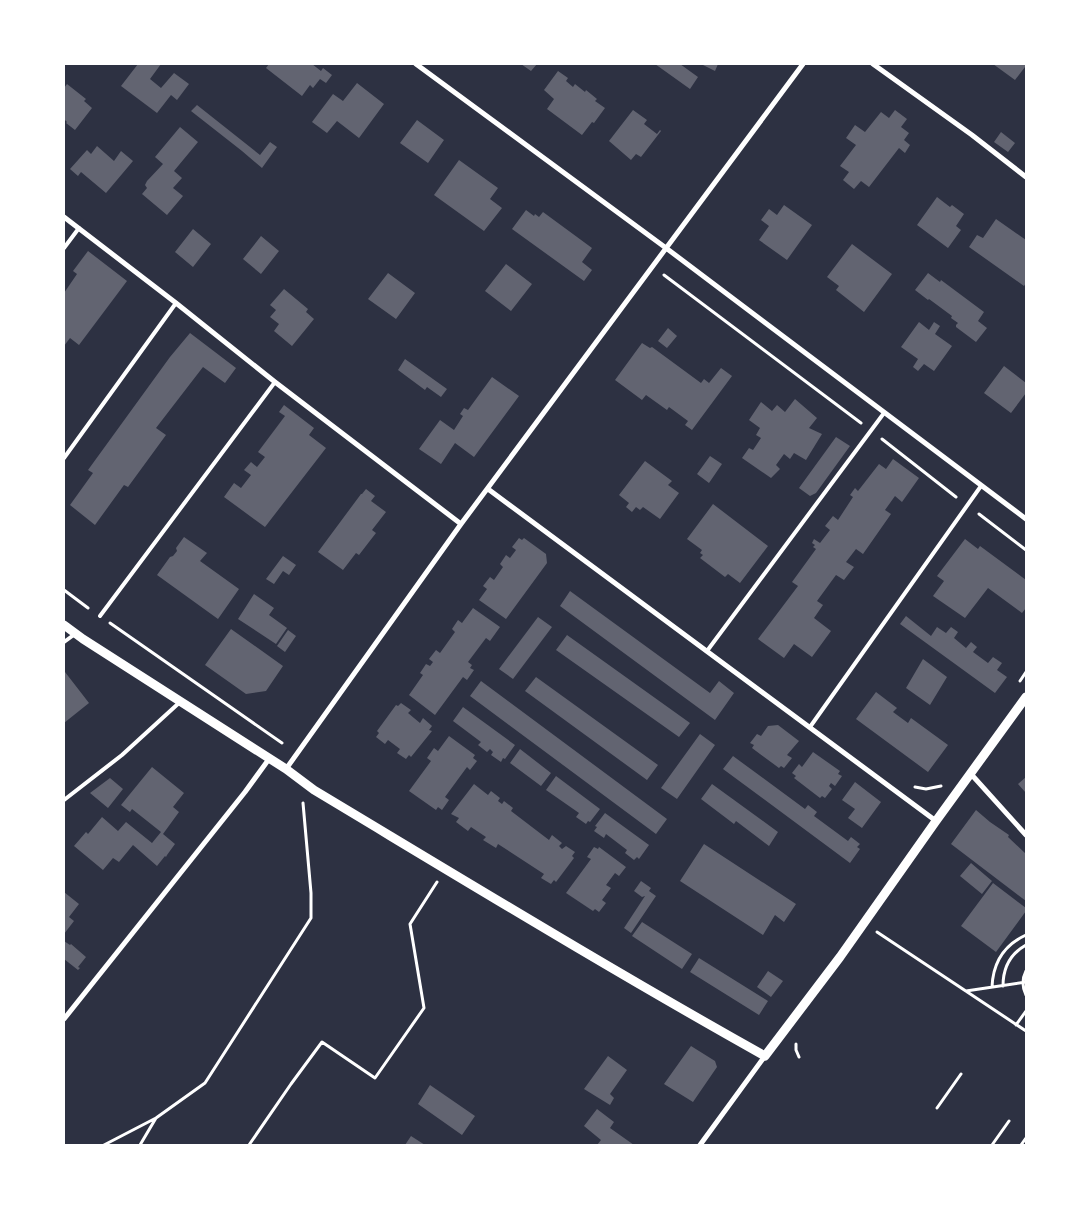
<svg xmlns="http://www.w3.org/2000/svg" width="1090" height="1209" viewBox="0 0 1090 1209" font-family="'PT Sans Narrow',sans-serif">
<rect width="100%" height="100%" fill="#2d3142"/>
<!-- building -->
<path fill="#626471" d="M138 64H161L150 79 161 88 174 73 189 84 177 100 171 95 157 113 121 86Z
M269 64H312L321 71 323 68 332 75 326 83 320 79 313 88 310 85 302 96 266 68Z
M521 64H537L531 71Z
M655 64H680L698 77 690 89Z
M701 64H718L715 71Z
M993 64H1026V69L1025 67 1015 80Z
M558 71 568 78 566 81 573 87 575 84 585 92 586 90 597 99 595 101 605 108 594 123 592 122 582 135 547 109 554 99 544 90Z
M357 83 384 104 359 138 337 121 327 133 312 122 333 94 343 101Z
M67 84 86 99 84 101 92 108 75 130 66 123 67 122 64 119V88Z
M197 105 260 155 270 142 277 147 262 168 242 151 191 111Z
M633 110 647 120 644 124 657 134 660 130 661 131 641 157 636 154 631 160 609 141Z
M895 110 907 119 901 127 909 133 904 140 910 145 905 153 899 148 869 187 861 181 854 189 843 180 849 172 840 166 856 145 846 138 855 125 865 132 881 112 889 118Z
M417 120 444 140 428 163 400 143Z
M180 127 198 142 174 171 182 178 173 188 183 196 167 215 142 194 147 188 145 185 147 181 163 164 155 157Z
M1001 132 1015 143 1008 152 994 142Z
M97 146 114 161 121 151 133 161 106 193 81 172 78 176 70 169 87 150 91 154Z
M459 160 498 188 490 199 502 208 484 231 434 195Z
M937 197 950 207 952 205 964 214 956 226 961 230 948 248 917 225Z
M784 205 812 225 787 260 759 240 769 226 761 220 769 209 777 215Z
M526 210 534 216 535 214 539 217 543 212 592 248 582 262 592 270 584 281 512 229Z
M996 219 1026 240V283L1024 286 969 247 977 235 983 238Z
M193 229 211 244 193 267 175 252Z
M261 236 279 251 261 274 243 259Z
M852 244 892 274 864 312 836 290 839 286 827 277Z
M88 251 127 281 79 345 70 338 64 346V293L77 274 73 271Z
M506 264 532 284 511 311 485 291Z
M388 273 415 293 396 319 368 299Z
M928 273 940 282 941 280 984 312 978 321 987 328 976 342 956 327V325L958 323 951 318 952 316 929 299 928 300 915 290Z
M284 289 308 309 306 312 314 319 292 346 274 331 279 324 270 317 276 310 270 305Z
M919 322 929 330 934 322 940 326 935 334 952 346 934 371 924 364 918 371 913 367 918 359 901 347Z
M668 328 677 336 667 348 658 341Z
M190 333 236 368 225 383 203 367 156 428 166 435 128 487 124 485 95 525 70 505 93 473 88 470 170 357Z
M642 343 650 348 652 347 701 383 704 379 709 383 721 368 732 376 692 430 685 425 688 421 669 407 667 410 646 395 642 400 615 380Z
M405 359 447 389 441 397 427 387 425 390 398 370Z
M1004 366 1026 383V393L1011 413 984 393Z
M492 377 519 396 474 457 455 443 441 464 419 449 440 420 454 430 463 416 460 414 464 408 468 410Z
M795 399 817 418 809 428 822 434 806 460 794 453 790 459 784 454 776 465 780 469 771 478 742 458 749 448 753 450 761 438 756 435 760 428 749 420 761 402 772 411 777 405 785 412Z
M284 405 314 428 309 435 326 448 265 527 224 497 234 483 241 488 251 475 244 470 251 462 257 467 265 457 258 452 285 416 279 412Z
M836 437 850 446 816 493 810 496 799 488Z
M710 456 722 464 709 483 697 474Z
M893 459 919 478 902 502 895 496 885 510 891 514 863 554 856 549 846 562 854 567 844 580 836 575 817 601 823 605 814 618 831 631 812 657 794 644 784 658 758 639 798 586 792 582 816 549 813 547 815 545 812 543 814 539 820 543 830 530 825 526 833 516 838 520 853 497 850 495 855 488 858 491 879 464 886 469Z
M645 461 672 481 668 485 679 493 660 519 643 507 640 510 636 507 632 512 626 507 629 503 619 495Z
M366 489 375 496 371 501 386 512 372 530 376 533 369 542 359 555 356 553 343 570 318 552 361 494H362Z
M713 504 768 546 740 583 728 574 725 577 700 558 703 555 700 553 702 550 687 539Z
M184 537 207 553 200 561 239 589 218 619 157 575 170 557 173 556 177 551 176 548Z
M519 538 522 540 524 538 546 554 547 563 506 619 479 600 487 589 483 586 490 577 494 580 503 567 500 564 506 555 510 558 516 550 512 547Z
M965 539 978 549 980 546 1026 580V608L1022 613 988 588 965 618 933 596 944 581 937 576Z
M283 556 296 565 289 575 283 571 274 584 266 579Z
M570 591 710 693 719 681 734 693 715 720 560 606Z
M254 594 274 608 269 615 287 628 276 644 238 619Z
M473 608 500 627 490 641 486 638 468 662 472 665 470 668 474 670 467 680 463 677 435 715 409 695 423 675 420 673 426 664 430 666 433 662 429 659 436 650 440 653 455 632 452 629 458 620 462 623Z
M906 616 931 636 937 627 946 633 951 627 958 632 954 638 966 648 971 642 977 647 973 652 988 663 993 657 1002 663 997 670 1007 677 995 693 900 624Z
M538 617 552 627 513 679 499 669Z
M231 629 283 666 266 691 246 694 205 665Z
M288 630 296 636 285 652 277 646Z
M567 635 690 723 679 737 556 650Z
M923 659 947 677 930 705 906 688Z
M65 672 89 703 64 723V673Z
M536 677 658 765 647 780 525 691Z
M481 681 667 819 656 834 470 696Z
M876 692 897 708 893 712 908 723 911 718 948 745 928 772 856 719Z
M401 703 411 710 408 713 420 723 423 718 432 726 429 730 432 731 411 757 409 755 406 759 397 753 400 749 388 740 385 744 376 737 379 733 377 731 396 705 398 706Z
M463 707 515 745 505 759 503 758 501 762 491 755 493 752 490 749 487 752 478 745 481 742 453 721Z
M778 725 799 741 787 755 792 758 784 768 781 766 779 768 752 748 754 745 750 743 757 734 761 736 768 726Z
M700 734 715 745 677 799 661 788Z
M449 736 475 755 473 758 477 761 470 770 467 767 445 797 449 800 442 810 438 807 436 810 409 791 431 761 427 758 434 748 438 751Z
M520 749 551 773 541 786 510 763Z
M813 752 840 771 838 774 842 776 835 786 831 783 829 786 832 789 825 798 822 796 820 798 794 778 796 776 792 773 799 764 802 767Z
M733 756 805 809 808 805 817 812 814 816 848 841 851 837 860 844 857 847 860 849 850 863 723 769Z
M152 767 184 793 173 807 179 812 163 834 175 844 167 855 166 857 165 856 157 866 133 845 119 862 113 858 103 870 74 846 86 832 88 834 102 817 118 831 126 822 152 843 161 832 132 809 130 812 121 805Z
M556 776 600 809 590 822 588 821 586 824 576 817 579 813 546 790Z
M1026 777V793L1018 784Z
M110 778 123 789 108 808 90 793Z
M855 782 881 802 862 828 848 818 855 809 842 800Z
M474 784 488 795 491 791 500 798 498 801 502 804 504 801 513 808 511 811 549 840 552 835 562 843 559 846 562 849 566 846 575 852 572 856 574 858 556 882 554 880 551 884 541 878 544 874 498 844 496 848 483 840 486 837 471 827 468 831 456 822 459 818 451 814Z
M712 784 778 832 769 846 736 821 734 824 701 799Z
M976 810 990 822 1009 835 1008 837 1026 854V901L951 844Z
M605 813 649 845 639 859 637 857 634 860 625 853 627 850 606 834 604 838 594 831 597 827 595 826Z
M704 844 796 904 784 922 775 915 763 935 680 881Z
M594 847 598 849 599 847 626 867 619 876 615 873 606 885 611 888 602 900 606 903 599 912 595 909 593 911 566 893 591 859 587 857Z
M971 863 992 881 982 894 960 876Z
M641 881 651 888 649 891 656 896 631 933 624 928 645 896 642 897 634 891Z
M993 883 1026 908V911L996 952 961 926Z
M64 892 79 904 69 917 74 921 64 934Z
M642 922 692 954 682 969 632 936Z
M64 941 70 945 71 944 86 957 78 967 80 968 78 970 64 959Z
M699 958 768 1001 759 1015 690 972Z
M768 971 783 981 771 997 757 987Z
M691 1046 715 1061 717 1067 693 1102 664 1084Z
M608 1056 627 1070 610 1094 614 1098 610 1105 584 1089Z
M430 1085 475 1116 462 1135 418 1104Z
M597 1109 614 1122 610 1128 634 1145H597L601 1140 584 1126Z
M411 1136 425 1145H405Z"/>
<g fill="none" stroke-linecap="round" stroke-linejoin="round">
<!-- path -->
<path stroke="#fff" stroke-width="3" d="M664 275 861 423
M882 439 956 497
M979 514 1026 550
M64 590 88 608
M110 623 282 743
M1020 681 1026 672
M915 787 926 789 941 786
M877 932 1026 1031
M1026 971C1022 979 1022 987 1026 995
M1003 986C1003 968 1010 954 1026 945
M992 987C993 963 1004 945 1026 935
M966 991 1026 982
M1016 1025 1026 1011
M796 1044V1050L799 1057
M937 1108 961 1074
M104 1145 156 1118 205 1083 311 918V893L303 803
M140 1145 156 1118
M249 1145 291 1084 322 1042 375 1078 424 1008 410 924 437 882
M992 1145 1009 1121
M1021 1145 1026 1138"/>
<!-- service -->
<path stroke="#fff" stroke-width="4" d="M64 248 79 228
M64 458 176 303
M100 616 275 382
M64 642 75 634
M707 651 884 413
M810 727 981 486
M64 800 122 755 180 702"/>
<!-- minor -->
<path stroke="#fff" stroke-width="5" d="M416 64 666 248 1026 519
M873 64 972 135 1026 177
M64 217 176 303 275 382 461 524
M488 489 936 821
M286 769 461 524 803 64
M971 774 1026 835
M64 1019 245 792 269 759
M700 1145 765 1056"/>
<!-- tertiary -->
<path stroke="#fff" stroke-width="9" d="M64 625 83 639 286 769 314 790C464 880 613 971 765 1056L840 957 936 821 1026 697"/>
</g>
<!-- border -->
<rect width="1090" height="1209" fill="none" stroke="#ffffff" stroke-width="130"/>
</svg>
